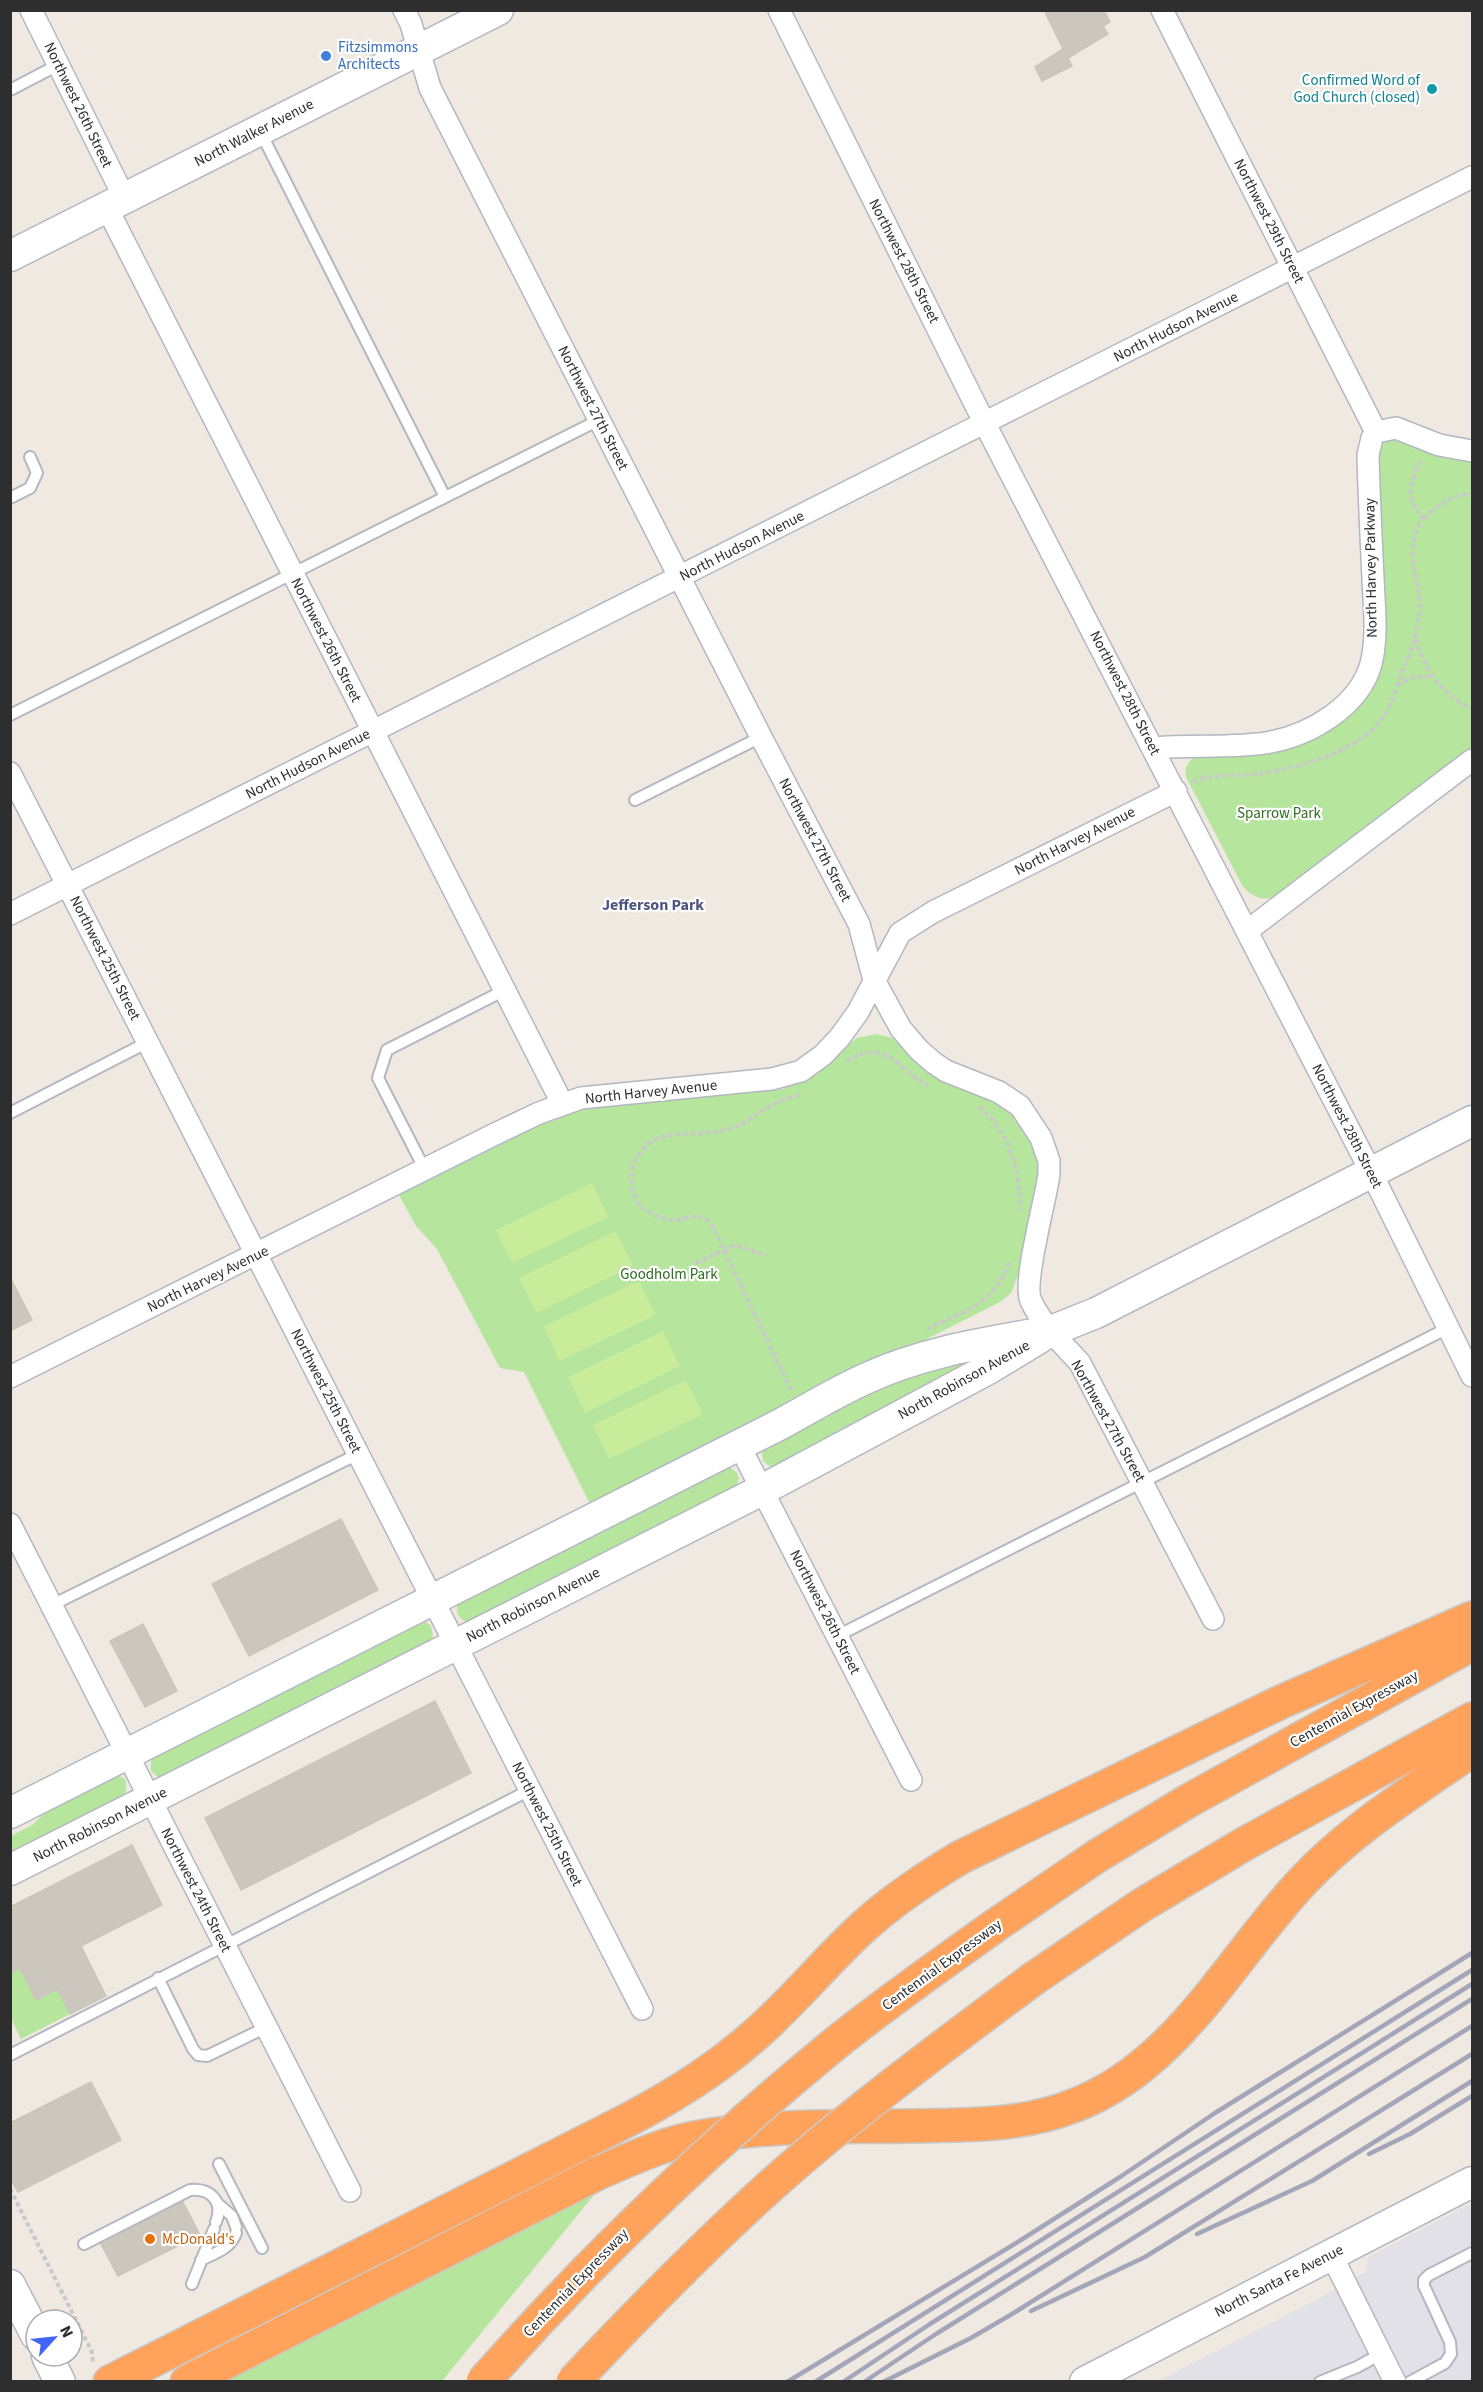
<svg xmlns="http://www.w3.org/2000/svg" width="1483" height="2392" viewBox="0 0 1483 2392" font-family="'Source Sans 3',sans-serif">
<rect width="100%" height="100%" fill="#efe9e1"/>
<!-- industrial -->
<path fill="#e3e1e8" d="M1472 2203V2381L1156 2382 1318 2299 1365 2272 1368 2257Z"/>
<!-- green -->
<path fill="#b6e59e" d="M1392 437 1472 458V750L1277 896C1263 902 1251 897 1242 885L1186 777C1184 767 1189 760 1198 755L1264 750 1371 683 1376 453 1381 442Z
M876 1034 893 1038 904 1049 960 1084 1011 1109 1027 1129 1041 1167 1024 1260 1011 1293 1000 1302 592 1508 524 1372 500 1368 437 1249 416 1226 399 1195 559 1114 586 1108 783 1089 816 1073 843 1048 857 1038Z
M981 1356 781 1467 772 1468 763 1461 762 1452 764 1447 903 1377Z
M726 1464 737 1473 739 1478 735 1490 469 1623C458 1619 455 1612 458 1601Z
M424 1620 431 1626 433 1636 428 1645 164 1778 158 1777 151 1771V1758Z
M117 1775 125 1779C127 1788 127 1793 120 1800L11 1856V1836L32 1825 51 1807Z
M20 1968 36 2000 57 1989 70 2014 21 2039 11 2018V1973Z
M598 2190 442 2381H222Z"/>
<!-- pitch -->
<path fill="#c9ec9a" d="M592 1183 608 1217 512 1263 496 1230Z
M616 1231 633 1266 536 1313 519 1278Z
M639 1281 656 1315 559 1361 544 1326Z
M663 1331 680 1366 585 1413 568 1377Z
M686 1380 703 1414 609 1459 593 1425Z"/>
<!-- building -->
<path fill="#cbc7bf" stroke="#cbc5ba" stroke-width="1.5" d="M1044 10H1104L1110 22 1103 26 1108 34 1068 58 1072 66 1042 81 1035 67 1063 49Z
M10 1277 32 1320 10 1331Z
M341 1519 378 1590 249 1656 212 1584Z
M143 1624 177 1691 145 1707 110 1641Z
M435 1701 471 1773 241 1890 205 1818Z
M132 1845 162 1905 81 1946 106 1996 70 2014 57 1989 36 2000 20 1968 10 1973V1907Z
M91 2082 121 2140 18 2192 10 2178V2123Z
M183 2202 200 2235 118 2276 101 2244Z"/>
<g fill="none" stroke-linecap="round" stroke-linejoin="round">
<!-- lane casing -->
<g stroke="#b4b7c1" stroke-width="14">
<path id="lane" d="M10 90 58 65
M260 131 445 497
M10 498 30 488 37 473 30 457
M10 715 599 420
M635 800 761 737
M10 1113 148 1042
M425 1170 378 1078 387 1050 505 990
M52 1605 358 1454
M837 1636 1448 1328
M158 1978 193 2049 198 2055 207 2056 267 2027
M10 2055 530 1790
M219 2164 262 2248
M218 2204 232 2216 236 2227
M84 2244 190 2190C211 2188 224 2202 216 2222
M201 2260C215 2253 230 2249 236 2233
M192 2284 214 2229
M1320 2382 1357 2367 1381 2354
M1410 2382 1445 2363 1451 2354 1450 2342 1424 2286V2280L1429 2275 1472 2253"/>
</g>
<!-- street casing -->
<g stroke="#b4b7c1" stroke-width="24">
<path id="street" d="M31 10 125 199
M404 10 411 24 430 88 761 737 859 924 874 980 901 1029 919 1050 934 1063 946 1071 999 1092 1020 1106 1041 1138 1049 1161V1174C1046 1200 1022 1283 1031 1301 1042 1325 1063 1344 1080 1363L1213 1619
M779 10 985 424 1371 1172 1472 1376
M1162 10 1376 432
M107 208 562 1103
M1154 748C1193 744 1233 749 1271 742 1312 734 1359 706 1371 664 1378 637 1374 605 1373 578 1371 537 1369 496 1368 455L1372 438 1376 432 1396 428 1439 445 1472 451
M10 773 642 2009
M10 914 1472 177
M1247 931 1472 760
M10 1377 493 1135 539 1113 581 1098 772 1079 801 1071 823 1055 840 1037 858 1012 900 933 933 912 1176 791
M739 1445 911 1780
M10 1524 350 2191
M1331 2254 1395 2382"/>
</g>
<!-- secondary casing -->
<g stroke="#b4b7c1" stroke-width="33">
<path id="secondary" d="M10 256 498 10
M10 1813 775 1427C805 1411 834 1393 865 1379 918 1354 977 1344 1034 1334
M10 1870 762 1490 990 1368 1051 1331 1096 1313 1472 1121
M10 2285 36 2335
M47 2356 60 2382
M1085 2382 1472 2182"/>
</g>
<!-- highway casing -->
<g stroke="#c9c9c9" stroke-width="36">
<path id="highway" d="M996 1925 1097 1856 1188 1801 1472 1644
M1033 1979 1142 1905 1246 1843 1472 1719
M110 2382 614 2127C662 2103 707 2076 748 2041 789 2007 822 1965 861 1929 891 1901 926 1878 961 1857L1281 1702 1472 1618
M187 2382 598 2173C631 2159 664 2143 700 2137 766 2125 838 2127 905 2126 961 2125 1020 2127 1073 2106 1177 2067 1230 1959 1302 1882 1351 1829 1414 1791 1472 1750"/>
</g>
<!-- path -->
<path stroke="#c9c9c9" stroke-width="4" stroke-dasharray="4.5 3" stroke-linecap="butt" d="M1424 518C1438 505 1452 494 1472 494
M1416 639C1425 671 1442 694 1472 709
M1397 685 1413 677H1432
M1193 782C1211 773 1236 777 1256 774 1296 769 1364 751 1385 714 1393 701 1397 685 1402 672 1408 658 1416 643 1417 629 1419 617 1421 605 1419 592 1413 561 1406 548 1423 518 1404 494 1410 486 1421 459
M847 1061C889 1037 895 1069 928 1085
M979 1107C1010 1133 1020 1170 1020 1210
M696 1263 735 1245 767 1256
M927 1329C965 1310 994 1305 1010 1261
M791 1390 711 1223C695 1210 690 1220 672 1220 663 1220 646 1212 640 1205 633 1197 631 1185 631 1175 632 1160 646 1141 661 1137 684 1131 709 1136 733 1128 746 1123 756 1114 768 1107 778 1101 791 1098 802 1094
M10 2189 92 2352 93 2363"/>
<!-- lane -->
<use href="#lane" stroke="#fff" stroke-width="10"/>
<!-- street -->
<use href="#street" stroke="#fff" stroke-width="21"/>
<!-- secondary -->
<use href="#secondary" stroke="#fff" stroke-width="30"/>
<!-- highway -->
<use href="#highway" stroke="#ffa35c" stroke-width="33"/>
<!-- rail -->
<path stroke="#a3a6b8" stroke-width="4.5" d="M1369 2154 1410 2134 1472 2096
M1197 2234 1312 2181 1472 2081
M1031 2311 1145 2257 1472 2054
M787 2382 1021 2240 1120 2177 1215 2113 1472 1953
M815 2382 1472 1970
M843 2382 930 2324 1472 1984
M864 2382 936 2334 1472 1999
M883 2382 971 2338 1012 2314 1472 2026"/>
<!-- highway-bridge casing -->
<g stroke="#c9c9c9" stroke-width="36" stroke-linecap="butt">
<path id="highway-bridge" d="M483 2382C589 2262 707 2149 831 2047 884 2004 940 1965 996 1925
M573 2382C636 2315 699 2251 766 2190 850 2114 942 2047 1033 1979"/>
</g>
<!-- highway-bridge -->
<use href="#highway-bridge" stroke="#ffa35c" stroke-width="33"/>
</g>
<!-- markers -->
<circle fill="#3f7fe0" stroke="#fff" stroke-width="2" cx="326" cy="56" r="6"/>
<circle fill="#0f9aa8" stroke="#fff" stroke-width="2" cx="1432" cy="89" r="6"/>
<circle fill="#e8710a" stroke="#fff" stroke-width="2" cx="150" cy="2239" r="6"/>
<g text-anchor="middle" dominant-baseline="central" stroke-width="4.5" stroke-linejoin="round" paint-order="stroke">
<!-- shop labels -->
<g font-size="15" fill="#366cbe" stroke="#fff" text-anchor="start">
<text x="338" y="47">Fitzsimmons<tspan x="338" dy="17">Architects</tspan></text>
</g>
<!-- culture labels -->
<g font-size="15" fill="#0d838f" stroke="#fff" text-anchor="end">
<text x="1420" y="80">Confirmed Word of<tspan x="1420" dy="17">God Church (closed)</tspan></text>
</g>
<!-- street labels -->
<g font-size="15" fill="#2e2e2e" stroke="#fff">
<text transform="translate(78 105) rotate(64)">Northwest 26th Street</text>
<text transform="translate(254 133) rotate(-27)">North Walker Avenue</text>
<text transform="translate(1269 221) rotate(63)">Northwest 29th Street</text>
<text transform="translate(904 261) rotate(63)">Northwest 28th Street</text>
<text transform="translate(1176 327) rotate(-27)">North Hudson Avenue</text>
<text transform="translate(593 408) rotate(63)">Northwest 27th Street</text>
<text transform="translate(742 546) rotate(-27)">North Hudson Avenue</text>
<text transform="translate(1371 568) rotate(-91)">North Harvey Parkway</text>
<text transform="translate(326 640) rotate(63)">Northwest 26th Street</text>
<text transform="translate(1125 693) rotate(63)">Northwest 28th Street</text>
<text transform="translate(308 764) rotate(-27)">North Hudson Avenue</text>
<text transform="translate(815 840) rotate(62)">Northwest 27th Street</text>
<text transform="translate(1075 841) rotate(-27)">North Harvey Avenue</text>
<text transform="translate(105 958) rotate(63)">Northwest 25th Street</text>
<text transform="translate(651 1092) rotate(-6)">North Harvey Avenue</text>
<text transform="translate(1347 1126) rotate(63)">Northwest 28th Street</text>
<text transform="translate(208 1279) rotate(-26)">North Harvey Avenue</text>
<text transform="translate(964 1380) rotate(-29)">North Robinson Avenue</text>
<text transform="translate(326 1391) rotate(63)">Northwest 25th Street</text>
<text transform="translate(1108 1421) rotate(61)">Northwest 27th Street</text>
<text transform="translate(533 1605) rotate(-27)">North Robinson Avenue</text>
<text transform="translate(825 1612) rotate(63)">Northwest 26th Street</text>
<text transform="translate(1354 1709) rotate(-29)">Centennial Expressway</text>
<text transform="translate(547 1824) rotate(63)">Northwest 25th Street</text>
<text transform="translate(100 1825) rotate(-27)">North Robinson Avenue</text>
<text transform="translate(196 1890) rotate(63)">Northwest 24th Street</text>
<text transform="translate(942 1965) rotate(-36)">Centennial Expressway</text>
<text transform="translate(1279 2281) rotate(-27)">North Santa Fe Avenue</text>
<text transform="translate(576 2283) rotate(-46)">Centennial Expressway</text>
</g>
<!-- park labels -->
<g font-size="15" fill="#2c6e1b" stroke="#fff">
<text x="1279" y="813">Sparrow Park</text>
<text x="669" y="1274">Goodholm Park</text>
</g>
<!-- food labels -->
<g font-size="15" fill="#c56008" stroke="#fff" text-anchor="start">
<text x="162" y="2239">McDonald's</text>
</g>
<!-- neighbourhood labels -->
<g font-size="16" font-weight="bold" fill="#4d5680" stroke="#fff">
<text x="653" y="905">Jefferson Park</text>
</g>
</g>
<!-- border -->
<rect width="1483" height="2392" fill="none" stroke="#2e2e2e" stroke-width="24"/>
<!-- north arrow -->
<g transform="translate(54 2338) rotate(63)"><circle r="28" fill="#ffffff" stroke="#ababab" stroke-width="1.5"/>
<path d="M0-4.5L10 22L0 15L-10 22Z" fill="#4264fb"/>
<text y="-9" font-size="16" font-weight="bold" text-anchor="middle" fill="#2e2e2e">N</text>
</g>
</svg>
